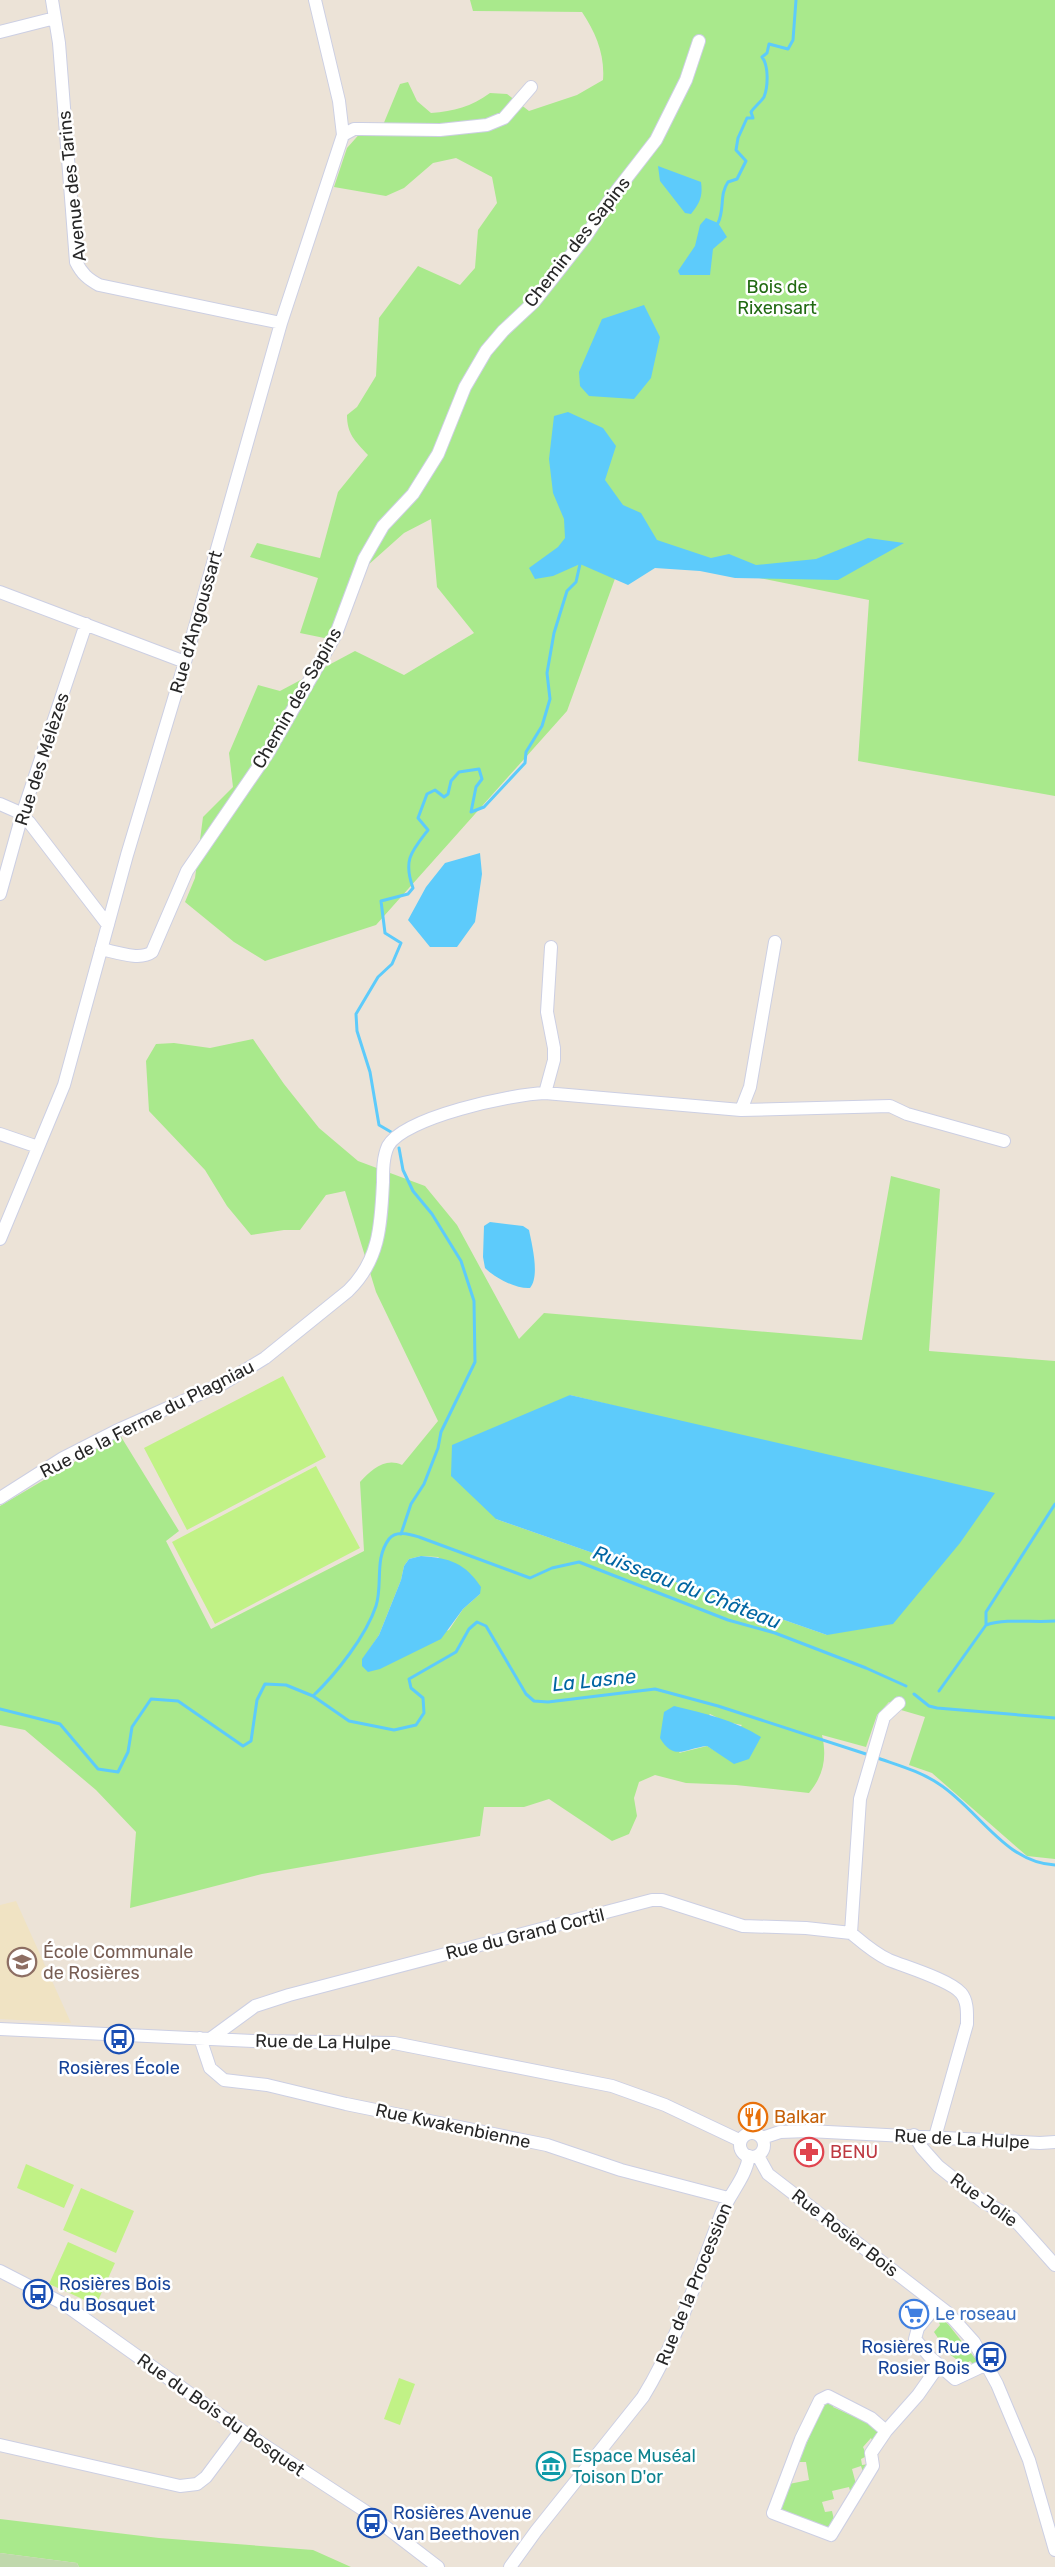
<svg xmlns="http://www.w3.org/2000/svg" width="1055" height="2567" viewBox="0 0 1055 2567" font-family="Rubik,sans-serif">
<rect width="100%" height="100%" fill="#ece3d7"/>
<!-- education -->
<path fill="#f0e3c3" d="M16 1901 71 2023 0 2019V1905Z"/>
<!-- green -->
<path fill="#a9e98c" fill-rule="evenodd" d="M470 0H1055V796L858 761 869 600 625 551 567 711 376 925 265 961 234 942 185 902 195 878 203 817 233 787 229 753 258 685 280 691 355 651 404 675 474 633 437 587 431 519 404 533 367 566 334 640 300 633 318 578 250 557 257 543 320 558 338 492 368 455C355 441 347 434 347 415L357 407 376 376 379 318 418 266 460 285 475 268 478 230 497 203 492 177 456 158 433 163 404 188 386 196 334 187 347 148 363 130 383 125 400 84 408 82 417 101 431 113C454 111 471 107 490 93L507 94 529 111 577 95 603 80C605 55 596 33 582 12L473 11Z
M253 1039 284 1084 319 1128 358 1161 425 1186 457 1225 519 1339 544 1313 862 1340 891 1176 940 1189 929 1351 1055 1361V1859L1027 1856 932 1773 909 1765 925 1717 901 1710 889 1702 877 1715 866 1747 822 1735C827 1757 824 1775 809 1793L736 1785 686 1783 655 1775 639 1782 634 1798 637 1816 629 1834 612 1841 549 1799 524 1807H484L480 1836 262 1874 130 1908 136 1832 96 1790 25 1730 0 1725V1506L120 1435 179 1531 166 1541 211 1629 364 1551 360 1482C371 1470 385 1457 402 1465L438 1421 376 1292 345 1191 326 1195 300 1230H284L251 1235 227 1206 205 1170 149 1111 146 1061 156 1044 174 1043 210 1048ZM570 1395 681 1422 827 1635 496 1519ZM421 1556 438 1557 480 1594 463 1609 449 1630 363 1659 379 1635 401 1580 404 1566 409 1559ZM710 1714 726 1722 742 1725 717 1752 707 1746 679 1753Z
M940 2318 948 2324 978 2362 974 2365 970 2361 964 2365 948 2353 934 2332 940 2325 938 2320Z
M827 2403 834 2404 833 2407 875 2426 879 2436 874 2444 871 2438 863 2447 867 2456 861 2459 862 2465 869 2464 863 2472 861 2466 852 2469 857 2488 851 2494 849 2487 832 2491 834 2499 822 2502 825 2512 832 2511 835 2524 830 2531 777 2511 789 2484 809 2480 806 2462H799V2460L823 2407Z
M0 2519 159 2538 313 2550 351 2567H79L77 2563 0 2553Z"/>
<!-- cemetery -->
<path fill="#c0d8ac" d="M0 2553 77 2563 79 2567H0Z"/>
<!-- pitch -->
<path fill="#c1f286" d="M283 1376 326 1457 187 1530 144 1448Z
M316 1466 360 1548 215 1624 172 1542Z
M26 2164 74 2185 64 2208 17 2188Z
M81 2188 134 2211 116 2253 63 2230Z
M68 2242 115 2263 96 2305 49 2284Z
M399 2378 415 2384 400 2425 384 2419Z"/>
<!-- water -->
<path fill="#5dcbfb" d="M658 166 701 182C703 196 700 203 691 214L685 213 660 181Z
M706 218 718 223 727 237 713 249 710 275H680L678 271 695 246 700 225Z
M644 305 660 337 651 378 634 399 589 396 580 386 579 372 602 319Z
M568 412 603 428 616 446 605 480 623 505 641 513 657 540 711 558 729 554 756 565 816 559 868 538 904 543 838 580 735 578 700 571 655 568 628 585 580 564 553 576 535 579 529 568 558 547 565 538 564 519 553 493 549 459 554 416Z
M480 853 482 874 475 922 457 947H430L408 920 426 887 445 863Z
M490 1222 523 1226 529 1230C532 1245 540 1276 530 1288 516 1289 495 1278 485 1268L483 1257 484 1226Z
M570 1395 995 1493 960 1543 893 1624 827 1635 496 1519 451 1476 452 1445Z
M421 1556C450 1558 465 1563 481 1587L480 1594 463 1609 441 1639 380 1669 368 1672 362 1666V1659L379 1635 401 1580 404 1566 409 1559Z
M674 1706C704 1713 734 1720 761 1737L749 1759 734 1764 707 1746C686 1748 674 1762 660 1738L664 1712Z"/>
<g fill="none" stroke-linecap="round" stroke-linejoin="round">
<!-- stream -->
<path stroke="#5dcbfb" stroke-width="3" d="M718 223C725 209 719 195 728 182L737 179 746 161 736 150 738 138 747 118H753L751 112C755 106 760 103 764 97 768 87 769 66 762 57L767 53 769 44 788 49 793 40 796 0
M391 1132 379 1125 370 1072 357 1031 356 1014 378 977 392 964 401 943 385 933 381 901 408 894 413 888C403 860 411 852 428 830L418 818 427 794 435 790 444 797 448 794 451 781 459 772 479 769 482 779 476 787 471 812 484 807 525 763 526 752 542 726 550 699 547 673 554 633 567 591 576 582 580 564
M399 1148 403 1170 413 1191 432 1214 461 1261 474 1301 475 1362 441 1432 438 1448 424 1484 411 1504 401 1534
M986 1625C1008 1618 1032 1623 1055 1621
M939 1691 986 1625V1612L1055 1504
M914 1694 929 1706 937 1708 1055 1718
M313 1696C336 1674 366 1636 376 1606 383 1584 374 1559 389 1539 396 1530 409 1534 419 1537L530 1578 552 1568 579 1562 728 1620 775 1633 866 1668 906 1686
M0 1709 60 1724 98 1769 118 1772 128 1752 132 1727 151 1699 178 1701 243 1746 251 1741 257 1700 265 1684 286 1685 313 1696 349 1721 394 1730 416 1725 424 1713 423 1698 411 1688 409 1679 456 1652 469 1629 477 1622 486 1626 526 1694 534 1701 548 1702 655 1689 718 1706 869 1755
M875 1757C897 1765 920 1771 939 1784 978 1809 1005 1863 1055 1865"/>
<!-- minor casing -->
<g stroke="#cccfe3" stroke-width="14">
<path id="minor" d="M52 0 59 43 76 262C82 274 88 279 99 285L281 323
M0 32 55 18
M343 135 354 129H361L440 130 487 125 504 118 531 87
M0 592 185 662
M0 804 16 811 29 822 108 925
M0 894 22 815 86 624
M101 949C116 952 140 961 152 952L187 871 268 753 336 634 364 559 383 526 413 494 438 454 465 387 486 351 503 331 534 302 586 236 611 198 656 140 686 80 699 41
M545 1093 554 1060V1048L547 1012 551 947
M741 1110 750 1087 775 942
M0 1134 38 1147
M0 1239 64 1085 127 855 185 662 281 323 343 135 339 101 315 0
M0 1498 63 1458 116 1431 224 1383 265 1358 348 1291C380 1260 381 1224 383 1182 383 1170 383 1157 388 1146 404 1117 513 1094 545 1093L741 1110 890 1106 907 1114 1004 1141
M851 1933C863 1943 874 1953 889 1960 906 1967 950 1980 961 1993 968 2001 967 2014 967 2024L935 2137
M851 1933 860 1799 884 1717 899 1703
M0 2029 253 2041 394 2043 612 2086 665 2105 739 2140
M200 2038 210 2068 224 2080 267 2085 346 2104 547 2145 621 2170 728 2198
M210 2039 255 2006 289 1995 652 1900H662L743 1926 806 1928 851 1933
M740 2145a12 12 0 1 1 24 0a12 12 0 1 1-24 0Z
M914 2135 922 2148 938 2166 982 2201 1013 2218 1055 2265
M762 2138 780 2132 808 2131 1040 2143 1055 2142
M758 2156 768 2174 948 2313 974 2342 997 2384 1029 2460 1055 2550
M0 2271 64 2304 241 2430 365 2511 438 2567
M937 2305 918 2328 915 2339 931 2358 955 2379 987 2364
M886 2431 871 2418 828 2396 820 2400 801 2439 773 2513 831 2535 873 2466 871 2453 886 2431 918 2395 939 2365
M0 2445 180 2486 197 2484 206 2477 241 2430
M510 2567 536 2531 643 2397C678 2340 698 2274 722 2212 731 2192 746 2177 749 2156"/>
</g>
<!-- minor -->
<use href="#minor" stroke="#fff" stroke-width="12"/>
</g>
<!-- icons -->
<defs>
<g id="school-ring" transform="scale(1.5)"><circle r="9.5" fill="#fff" stroke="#8d6e63" stroke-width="1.5"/><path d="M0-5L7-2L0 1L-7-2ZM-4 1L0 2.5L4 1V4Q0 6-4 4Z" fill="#8d6e63"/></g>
<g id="bus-ring" transform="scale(1.5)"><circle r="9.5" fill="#fff" stroke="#1a4fb4" stroke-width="1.5"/><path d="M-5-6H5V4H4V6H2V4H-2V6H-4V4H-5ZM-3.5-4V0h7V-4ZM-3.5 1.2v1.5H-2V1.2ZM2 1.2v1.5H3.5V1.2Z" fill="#1a4fb4"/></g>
<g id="restaurant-ring" transform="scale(1.5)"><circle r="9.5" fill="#fff" stroke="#e8710a" stroke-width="1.5"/><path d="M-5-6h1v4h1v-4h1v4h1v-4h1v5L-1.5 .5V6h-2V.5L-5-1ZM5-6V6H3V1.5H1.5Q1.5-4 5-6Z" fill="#e8710a"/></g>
<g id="pharmacy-ring" transform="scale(1.5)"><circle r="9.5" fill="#fff" stroke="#e0444e" stroke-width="1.5"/><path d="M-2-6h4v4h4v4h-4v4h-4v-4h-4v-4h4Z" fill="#e0444e"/></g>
<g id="supermarket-ring" transform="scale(1.5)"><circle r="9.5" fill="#fff" stroke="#3f7fe0" stroke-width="1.5"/><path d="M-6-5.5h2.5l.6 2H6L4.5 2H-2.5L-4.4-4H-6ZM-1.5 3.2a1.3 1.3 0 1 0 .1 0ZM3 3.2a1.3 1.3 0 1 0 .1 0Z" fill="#3f7fe0"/></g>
<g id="museum-ring" transform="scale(1.5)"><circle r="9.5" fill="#fff" stroke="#0f9aa8" stroke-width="1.5"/><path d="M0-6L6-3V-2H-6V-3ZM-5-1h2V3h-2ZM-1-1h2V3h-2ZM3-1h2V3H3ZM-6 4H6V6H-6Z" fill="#0f9aa8"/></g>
</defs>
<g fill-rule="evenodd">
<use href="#school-ring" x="22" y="1962"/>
<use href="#bus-ring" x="119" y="2039"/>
<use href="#restaurant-ring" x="753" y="2117"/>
<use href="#pharmacy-ring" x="809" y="2152"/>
<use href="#bus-ring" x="38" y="2294"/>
<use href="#supermarket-ring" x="914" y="2314"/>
<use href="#bus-ring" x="991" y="2357"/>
<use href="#museum-ring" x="551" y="2466"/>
<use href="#bus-ring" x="372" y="2523"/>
</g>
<g text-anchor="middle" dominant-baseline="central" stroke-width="5" stroke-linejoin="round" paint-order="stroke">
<!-- street labels -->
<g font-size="18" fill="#272727" stroke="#fff">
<text transform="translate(72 186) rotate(-96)">Avenue des Tarins</text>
<text transform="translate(577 242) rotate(-52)">Chemin des Sapins</text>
<text transform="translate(196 622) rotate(-74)">Rue d'Angoussart</text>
<text transform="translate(297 698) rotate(-60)">Chemin des Sapins</text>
<text transform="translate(42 759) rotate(-72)">Rue des Mélèzes</text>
<text transform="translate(147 1419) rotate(-27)">Rue de la Ferme du Plagniau</text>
<text transform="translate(525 1934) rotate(-14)">Rue du Grand Cortil</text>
<text transform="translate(323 2042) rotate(1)">Rue de La Hulpe</text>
<text transform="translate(453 2126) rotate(12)">Rue Kwakenbienne</text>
<text transform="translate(962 2139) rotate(3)">Rue de La Hulpe</text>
<text transform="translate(984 2200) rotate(36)">Rue Jolie</text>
<text transform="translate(845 2233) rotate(38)">Rue Rosier Bois</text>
<text transform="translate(694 2284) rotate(-68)">Rue de la Procession</text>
<text transform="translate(221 2415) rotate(35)">Rue du Bois du Bosquet</text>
</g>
<!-- park labels -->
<g font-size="18" fill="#216a12" stroke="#fff">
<text x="777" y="287">Bois de<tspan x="777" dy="21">Rixensart</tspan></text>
</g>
<!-- education labels -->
<g font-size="18" fill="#785e54" stroke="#fff" text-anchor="start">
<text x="43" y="1952">École Communale<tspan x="43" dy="21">de Rosières</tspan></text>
</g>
<!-- transit labels -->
<g font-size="18" fill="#164399" stroke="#fff" text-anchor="start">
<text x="119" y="2068" text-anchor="middle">Rosières École</text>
<text x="59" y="2284">Rosières Bois<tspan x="59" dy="21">du Bosquet</tspan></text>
<text x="970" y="2347" text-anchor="end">Rosières Rue<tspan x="970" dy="21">Rosier Bois</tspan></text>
<text x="393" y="2513">Rosières Avenue<tspan x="393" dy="21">Van Beethoven</tspan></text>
</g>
<!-- food labels -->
<g font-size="18" fill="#c56008" stroke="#fff" text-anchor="start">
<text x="774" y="2117">Balkar</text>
</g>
<!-- health labels -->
<g font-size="18" fill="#be3a42" stroke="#fff" text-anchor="start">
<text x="830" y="2152">BENU</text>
</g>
<!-- shop labels -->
<g font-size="18" fill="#366cbe" stroke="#fff" text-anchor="start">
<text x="935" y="2314">Le roseau</text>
</g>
<!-- culture labels -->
<g font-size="18" fill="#0d838f" stroke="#fff" text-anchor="start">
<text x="572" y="2456">Espace Muséal<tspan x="572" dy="21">Toison D'or</tspan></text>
</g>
<!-- water labels -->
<g font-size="20" font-style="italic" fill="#0065a2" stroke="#fff">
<text transform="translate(687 1587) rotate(21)">Ruisseau du Château</text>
<text transform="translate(594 1680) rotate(-6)">La Lasne</text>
</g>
</g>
</svg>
